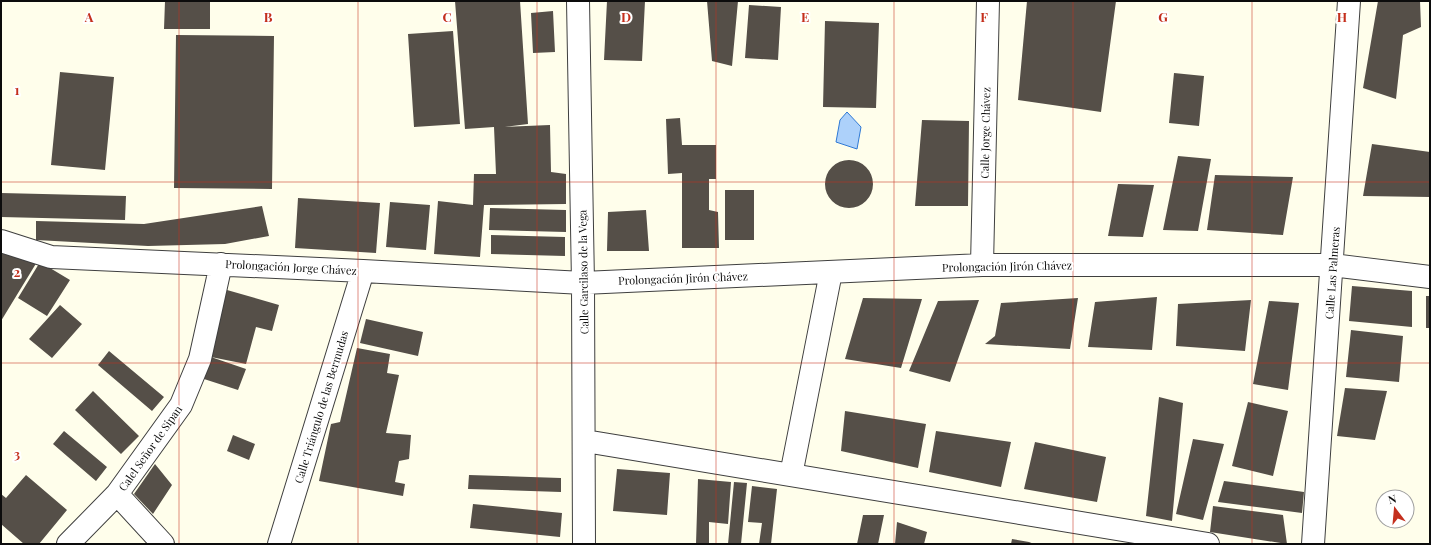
<svg xmlns="http://www.w3.org/2000/svg" width="1431" height="545" viewBox="0 0 1431 545" font-family="'Playfair Display',serif">
<rect width="100%" height="100%" fill="#fffeeb"/>
<!-- water -->
<path fill="#add1fa" stroke="#2f79d5" d="M847 112 861 127 857 149 836 142 840 120Z"/>
<!-- building -->
<path fill="#554f48" d="M165 1H210V29H164Z
M455 1H520L528 124 505 127 550 125 551 172 566 174V204L484 205 480 257 434 254 438 201 473 205 474 174H496L494 127 465 129Z
M607 1H645L642 61 604 60Z
M707 1H738L732 66 712 61Z
M1027 1H1116L1101 112 1018 100Z
M1378 1H1420L1421 27 1403 35 1396 99 1363 88Z
M749 5 781 7 778 60 745 58Z
M553 11 555 52 533 53 531 13Z
M825 21 879 23 876 108 823 107Z
M453 31 460 124 414 127 408 34Z
M176 35 274 36 272 189 174 188Z
M60 72 114 77 105 170 51 165Z
M1174 73 1204 76 1199 126 1169 123Z
M680 118 682 145H716V179H709V210L718 212 719 248H682V173L668 174 666 119Z
M922 120 969 121 968 206H915Z
M1372 144 1430 152V197L1363 196Z
M1178 156 1211 159 1198 231 1163 230Z
M825 184a24 24 0 1 1 48 0a24 24 0 1 1-48 0Z
M1215 175 1293 177 1283 235 1207 230Z
M1118 184 1154 185 1143 237 1108 236Z
M725 190H754V240H725Z
M1 193 126 196 125 220 1 217Z
M298 198 380 203 376 253 295 248Z
M390 202 430 205 426 250 386 247Z
M262 206 269 236 225 244 148 246 36 240V221L144 224Z
M490 208 566 210V232L489 230Z
M646 210 649 251H607L608 212Z
M491 235 565 237V256L491 254Z
M1 245 40 257 1 321Z
M40 262 70 280 47 316 18 298Z
M1352 286 1412 291V327L1349 321Z
M227 290 279 305 272 331 256 327 246 364 211 357 246 369 238 390 204 379Z
M1426 296H1430V328H1426Z
M1157 297 1152 350 1088 347 1095 302Z
M863 298 922 299 901 368 845 359Z
M1078 298 1070 349 985 344 995 336 1001 303Z
M979 300 950 382 909 371 938 301Z
M1251 300 1245 351 1176 346 1178 304Z
M1269 301 1299 303 1288 390 1253 384Z
M60 305 82 324 52 358 29 339Z
M366 319 423 332 418 356 360 343Z
M1351 330 1403 336 1399 382 1346 377Z
M357 348 390 354 387 373 399 375 386 433 411 435 409 459 399 461 395 482 405 484 403 496 319 481 331 424 340 422Z
M109 351 164 397 152 411 98 365Z
M1345 388 1387 391 1375 440 1337 436Z
M93 391 139 436 121 454 75 410Z
M1159 397 1183 403 1172 521 1146 516Z
M1248 402 1288 411 1273 476 1232 466Z
M845 411 926 424 918 468 841 451Z
M64 431 107 467 96 481 53 444Z
M936 431 1011 442 1001 487 929 472Z
M233 435 255 444 249 460 227 451Z
M1193 439 1224 444 1203 520 1176 514Z
M1035 442 1106 457 1097 502 1024 489Z
M155 464 172 485 153 514 134 494Z
M617 469 670 473 667 515 613 511Z
M26 475 67 510 39 544H24L1 524V494L6 498Z
M469 475 561 478V492L468 489Z
M698 479 731 482 728 524 709 522V544H696Z
M1224 481 1304 492 1302 513 1218 502Z
M734 482 747 483 741 544H728Z
M752 486 777 489 771 544H759L762 523 748 522Z
M473 504 562 513 560 537 470 528Z
M1213 506 1283 515 1287 544 1210 532Z
M863 515H884L878 544H857Z
M897 522 927 532 924 544H895Z
M1012 539 1029 542 1034 544H1011Z"/>
<g fill="none" stroke-linecap="round" stroke-linejoin="round">
<!-- minor casing -->
<g stroke="#3f3f3f" stroke-width="24">
<path id="minor" d="M578 1 583 283 584 544
M1 241 51 257 363 271 583 283 982 265H1332L1430 277
M982 265 988 1
M585 441 1208 544
M791 475 831 272
M117 494 163 544
M68 544 117 494 181 405 200 359 221 264
M279 544 363 271
M1313 544 1349 1"/>
</g>
<!-- minor -->
<use href="#minor" stroke="#fff" stroke-width="22"/>
</g>
<!-- grid -->
<path fill="none" stroke="#c42f1d" stroke-width="1" stroke-opacity="0.55" d="M179 1V544M358 1V544M537 1V544M716 1V544M894 1V544M1073 1V544M1252 1V544M1 182H1430M1 363H1430"/>
<g text-anchor="middle" dominant-baseline="central" stroke-width="4" stroke-linejoin="round" paint-order="stroke">
<!-- street labels -->
<g font-size="11" fill="#0c0c0c" stroke="#fff">
<text transform="translate(985 133) rotate(-89)">Calle Jorge Chávez</text>
<text transform="translate(1007 266) rotate(-1)">Prolongación Jirón Chávez</text>
<text transform="translate(291 267) rotate(3)">Prolongación Jorge Chávez</text>
<text transform="translate(583 272) rotate(-91)">Calle Garcilaso de la Vega</text>
<text transform="translate(1332 273) rotate(-86)">Calle Las Palmeras</text>
<text transform="translate(683 278) rotate(-2)">Prolongación Jirón Chávez</text>
<text transform="translate(321 407) rotate(-73)">Calle Triángulo de las Bermudas</text>
<text transform="translate(150 448) rotate(-55)">Calel Señor de Sipan</text>
</g>
</g>
<g font-size="13" text-anchor="middle" font-weight="bold" fill="#c42f1d" stroke="#fff" stroke-width="4" stroke-linejoin="round" paint-order="stroke">
<text x="89" y="22">A</text>
<text x="268" y="22">B</text>
<text x="447" y="22">C</text>
<text x="626" y="22">D</text>
<text x="805" y="22">E</text>
<text x="984" y="22">F</text>
<text x="1163" y="22">G</text>
<text x="1342" y="22">H</text>
<text x="17" y="95">1</text>
<text x="17" y="277">2</text>
<text x="17" y="459">3</text>
</g>
<!-- border -->
<rect width="1431" height="545" fill="none" stroke="#0c0c0c" stroke-width="4"/>
<!-- north arrow -->
<g transform="translate(1395 509) rotate(344)"><circle r="19" fill="#ffffff" stroke="#9e9e9e"/>
<path d="M0-3L7 15L0 10L-7 15Z" fill="#c42f1d"/>
<text y="-6" font-size="11" font-weight="bold" text-anchor="middle" fill="#0c0c0c">N</text>
</g>
</svg>
